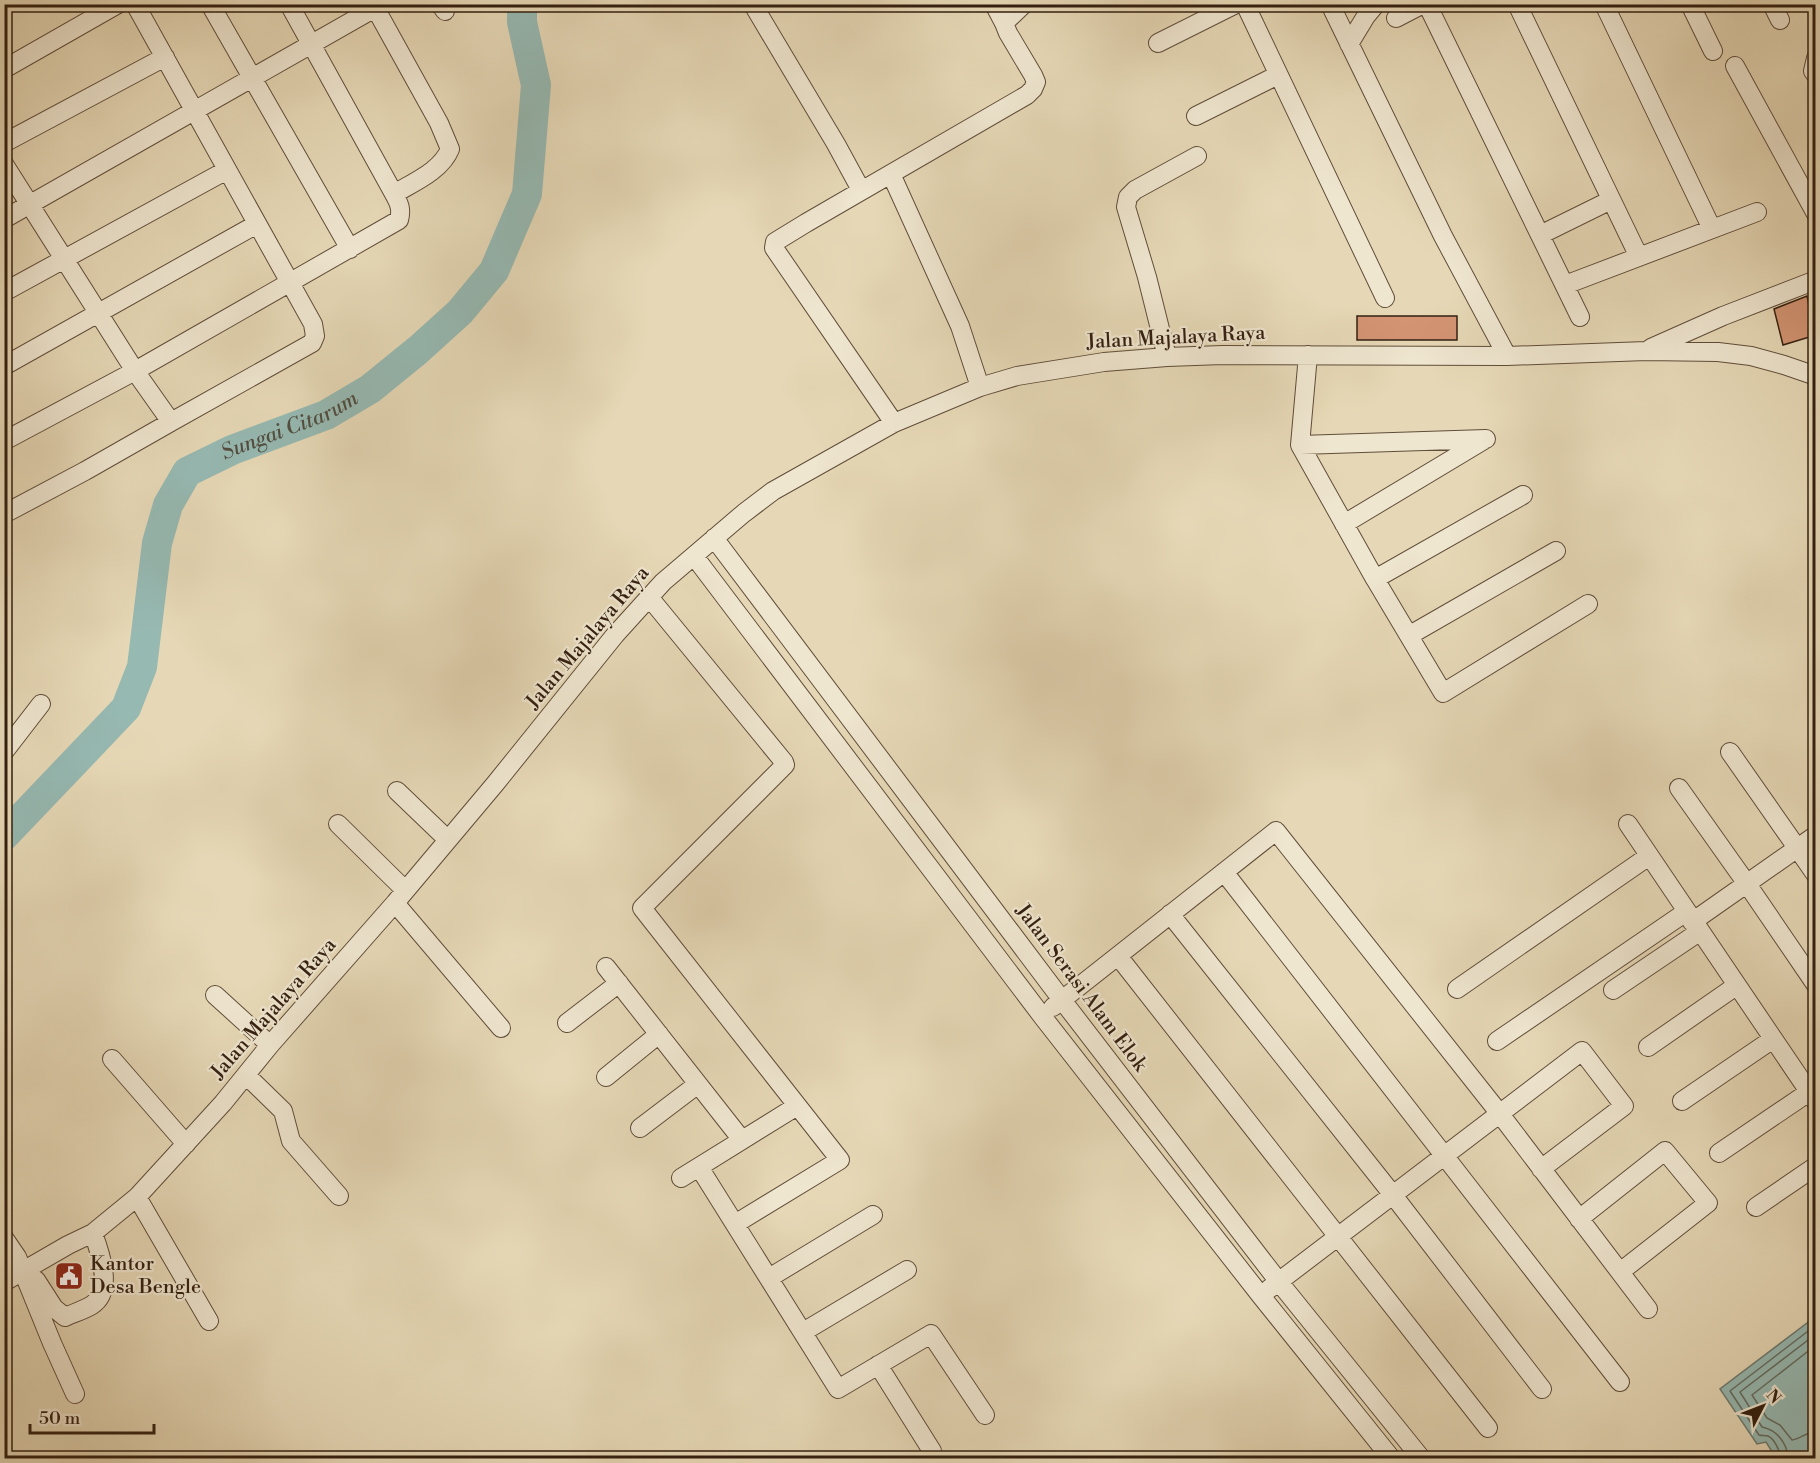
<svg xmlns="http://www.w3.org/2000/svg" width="1820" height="1463" viewBox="0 0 1820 1463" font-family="'Libre Bodoni',serif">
<rect width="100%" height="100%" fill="#e6d8b6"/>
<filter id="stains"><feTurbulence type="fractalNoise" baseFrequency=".00333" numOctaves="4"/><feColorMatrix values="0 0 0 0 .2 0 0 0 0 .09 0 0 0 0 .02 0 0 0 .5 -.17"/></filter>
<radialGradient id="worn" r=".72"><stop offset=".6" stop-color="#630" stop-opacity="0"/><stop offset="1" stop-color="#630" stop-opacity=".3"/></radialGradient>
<!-- water -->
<path fill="#96b9b2" stroke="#6e7b71" stroke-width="1.5" d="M1815 1317V1453L1806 1458H1776L1766 1442 1757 1444 1720 1389Z"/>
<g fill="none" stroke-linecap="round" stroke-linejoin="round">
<!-- shore -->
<path stroke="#646c61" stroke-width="1.5" d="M1816 1345 1752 1395 1767 1418 1780 1425 1792 1440C1800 1439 1806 1432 1816 1432
M1781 1458C1780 1452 1775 1439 1768 1436 1765 1435 1762 1436 1759 1435L1730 1391 1816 1325
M1788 1458C1787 1443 1777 1430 1762 1427L1740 1392 1816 1334"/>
<!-- river -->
<path stroke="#96b9b2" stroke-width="30" id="s1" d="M4 836 126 708 142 667 157 543 168 505 187 472 232 450 326 415 370 389 418 350 460 312 494 271 527 194 536 85 522 22V4"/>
</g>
<!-- building -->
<path fill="#d39473" stroke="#331f10" stroke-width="1.5" d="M1807 296 1816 335 1783 345 1774 309Z
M1357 316H1457V340H1357Z"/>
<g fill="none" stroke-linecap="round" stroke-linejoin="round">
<!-- minor casing -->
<g stroke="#604d3a" stroke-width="20">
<path id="minor" d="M210 4 350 249
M373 4 439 123 450 149C441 171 414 182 394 194
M440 4 445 11
M994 4 1004 23
M1245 4 1385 298
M1330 4 1443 236 1507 356
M1427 4 1580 317
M1517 4 1639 257
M1604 4 1712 229
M1690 4 1713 51
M1772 4 1780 20
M755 8 836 144 861 190
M1396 18 1423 4
M1158 43 1236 4
M1349 44 1366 16 1376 4
M1816 58 1813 71 1816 75
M1735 66 1816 214
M4 69 118 4
M1196 116 1278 75
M4 143 165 57
M4 164 135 371 171 422 312 343 315 336 313 324 135 4
M891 174 960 326 980 387
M4 219 382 4
M1540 235 1611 200
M1565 285 1757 212
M4 292 227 170
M1651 348 1723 316 1816 280
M1308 355 1300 445 1375 579 1443 693 1588 604
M1167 357 1147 277 1126 207 1128 197 1135 190 1197 156
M4 366 257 224
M894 423 774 248 775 242 806 223 1027 95 1033 89 1036 82 1033 75 1008 33 1004 23 1024 4
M4 441 135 371 399 220C402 209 399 203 394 194L289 4
M1300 445 1486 439
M4 514 85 471 171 422
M1344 524 1484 440
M714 538 1062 1000 1279 1282 1421 1458
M694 556 1042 1016 1261 1296 1391 1458
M1375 579 1523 495
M649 597 784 762 785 765 642 908 840 1160 735 1224
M1410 635 1556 551
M4 752 41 704
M1730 752 1816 875
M1679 788 1747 884 1816 985
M397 791 447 839
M338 824 405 890
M1628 824 1816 1102
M1224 872 1620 1382
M395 903 501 1028
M1170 914 1393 1195 1542 1389
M1692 922 1816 835
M1118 956 1488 1428
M606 967 742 1140
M1457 989 1649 856
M1613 990 1699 932
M215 995 270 1045
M1053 1007 1276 831 1500 1114 1648 1309
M567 1023 619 983
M1497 1041 1686 912
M1648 1047 1736 986
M112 1059 186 1144
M246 1075 283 1111 291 1141 339 1196
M606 1077 659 1034
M1682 1101 1773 1039
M640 1128 698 1084
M1719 1153 1809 1092
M699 1167 838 1389 931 1334 985 1415
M681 1178 797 1106
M137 1197 209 1321
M1756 1207 1816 1166
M1579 1219 1665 1151 1708 1203 1620 1272
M4 1238 17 1257 52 1343 75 1394
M769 1278 873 1215
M36 1280 54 1308 65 1317C74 1313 84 1310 92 1305 114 1291 100 1252 93 1233
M4 1282 68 1245 93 1233 137 1197 223 1103 270 1045 395 903 495 784 615 635 663 582 744 513 773 491 894 423 980 387 1017 376 1104 362 1167 357 1223 355 1507 356 1646 351 1718 352 1751 356 1784 365 1816 376
M1269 1289 1582 1051 1624 1106 1541 1169
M803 1332 907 1270
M878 1365 932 1451"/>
</g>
<!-- minor -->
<use href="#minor" stroke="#efe6d0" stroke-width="18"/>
</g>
<!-- icons -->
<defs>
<g id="civic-square" transform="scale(1.5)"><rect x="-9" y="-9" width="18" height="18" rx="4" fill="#8f2418" stroke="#efe6d0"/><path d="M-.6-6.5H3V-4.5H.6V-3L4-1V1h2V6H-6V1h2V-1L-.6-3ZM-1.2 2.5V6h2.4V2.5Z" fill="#fff"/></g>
</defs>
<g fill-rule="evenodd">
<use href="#civic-square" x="69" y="1276"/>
</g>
<g text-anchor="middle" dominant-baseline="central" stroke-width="4.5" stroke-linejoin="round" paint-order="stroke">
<!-- street labels -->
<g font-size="20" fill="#331f10" stroke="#efe6d0">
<text transform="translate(1176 338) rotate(-3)">Jalan Majalaya Raya</text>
<text transform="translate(588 638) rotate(-50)">Jalan Majalaya Raya</text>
<text transform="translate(1081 988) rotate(53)">Jalan Serasi Alam Elok</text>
<text transform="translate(274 1009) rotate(-49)">Jalan Majalaya Raya</text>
</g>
<!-- poi labels -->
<g font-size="20" fill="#331f10" stroke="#efe6d0" text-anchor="start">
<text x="90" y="1264">Kantor<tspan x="90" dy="23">Desa Bengle</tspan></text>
</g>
<!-- water labels -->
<g font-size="21" font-style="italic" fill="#514d41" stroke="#efe6d0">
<text stroke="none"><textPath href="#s1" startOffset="536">Sungai Citarum</textPath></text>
</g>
</g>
<!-- margin -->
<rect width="1820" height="1463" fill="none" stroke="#e6d8b6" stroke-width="24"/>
<rect x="6" y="6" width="1808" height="1451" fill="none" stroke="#331f10" stroke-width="3"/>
<rect x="12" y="12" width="1796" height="1439" fill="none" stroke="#331f10" stroke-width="1.5"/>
<!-- north arrow -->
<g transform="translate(1763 1406) rotate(48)" stroke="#efe6d0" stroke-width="4.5" paint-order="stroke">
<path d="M0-4.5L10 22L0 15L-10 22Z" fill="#331f10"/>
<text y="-9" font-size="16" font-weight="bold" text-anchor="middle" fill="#331f10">N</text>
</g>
<!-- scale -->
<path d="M30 1424v9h124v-9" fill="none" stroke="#331f10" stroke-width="3"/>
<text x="39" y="1424" font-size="18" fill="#331f10" stroke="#efe6d0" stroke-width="4.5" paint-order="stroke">50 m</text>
<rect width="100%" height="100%" filter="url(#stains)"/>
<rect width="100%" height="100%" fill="url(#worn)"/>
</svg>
